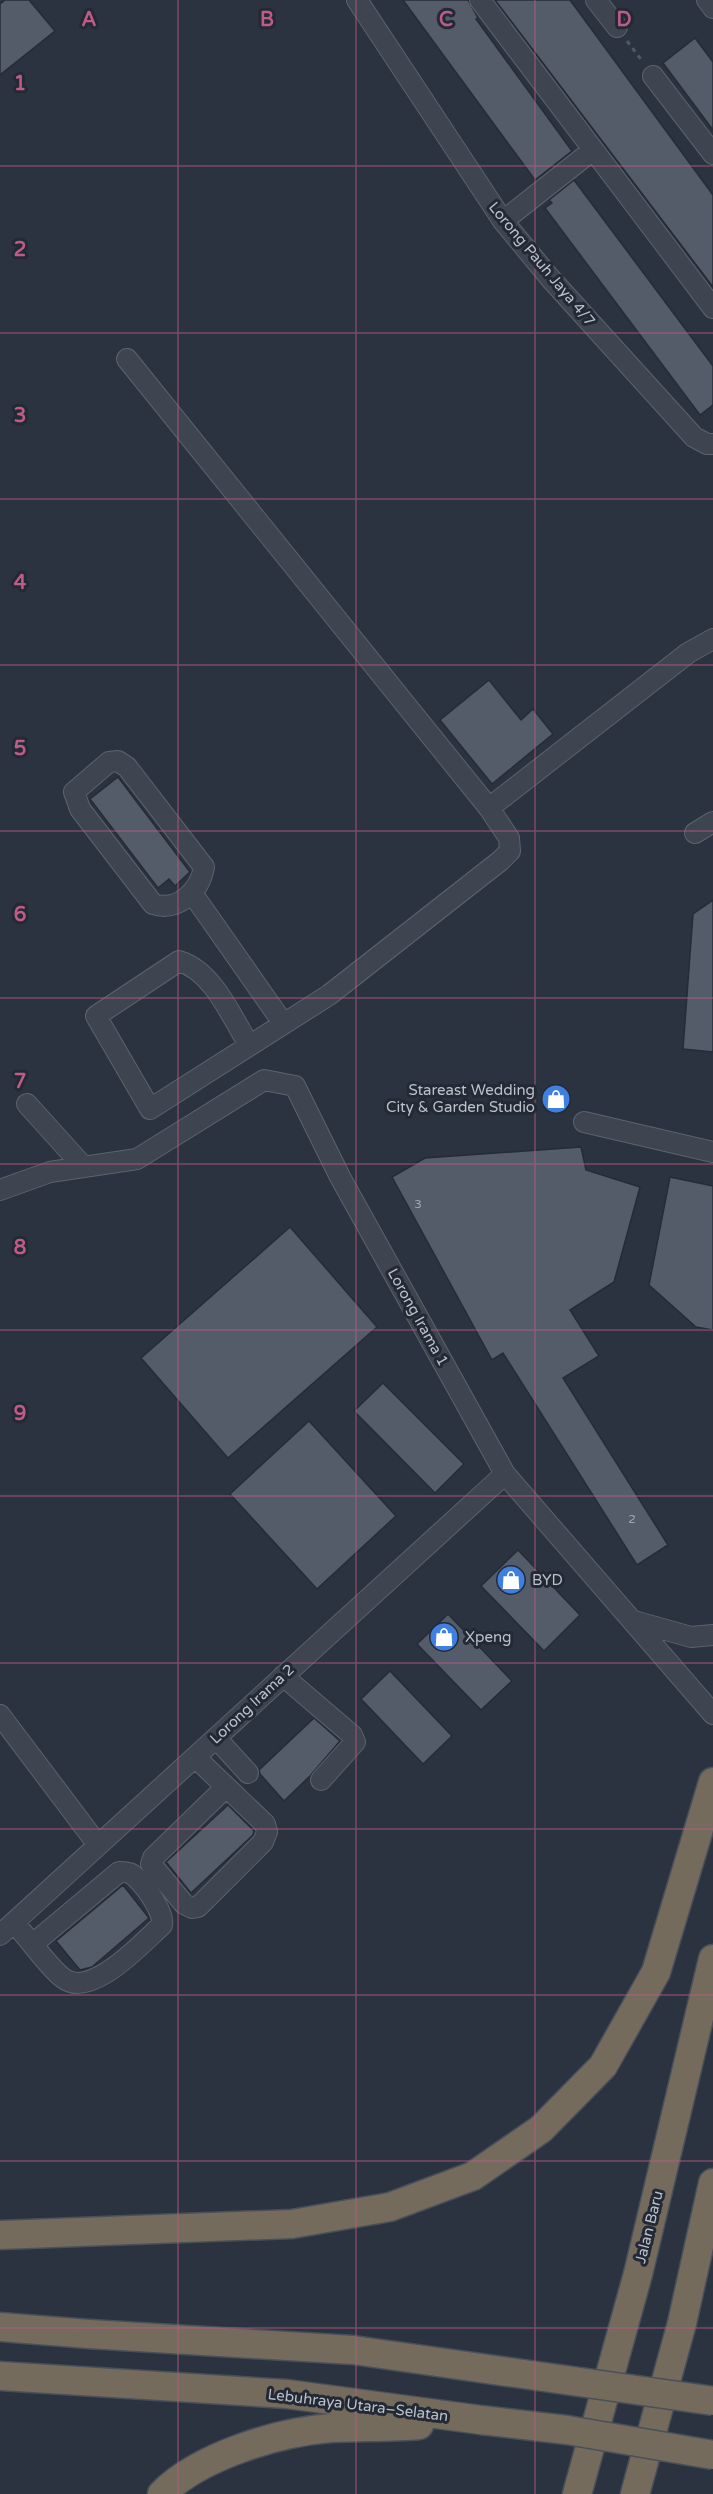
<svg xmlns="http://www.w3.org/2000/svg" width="713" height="2494" viewBox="0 0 713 2494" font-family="'Varela Round',sans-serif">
<rect width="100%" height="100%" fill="#2a333f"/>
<!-- building -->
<path fill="#545c6a" stroke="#252c37" stroke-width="1.5" d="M5 0H29L55 31 0 75V4Z
M403 0H468L478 18 476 19 572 151 535 180Z
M495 0H570L713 195V287Z
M695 38 713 62V130L663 63Z
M574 180 713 366V405L700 415 545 208 552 203 549 200Z
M489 680 521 720 533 709 553 734 492 784 440 720Z
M118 777 190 872 175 886 169 879 158 888 90 799Z
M713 900V1052L683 1049 693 914Z
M581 1147 586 1170 640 1187 614 1282 570 1310 599 1356 563 1378 668 1545 637 1565 503 1353 492 1360 392 1177 425 1158Z
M670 1177 713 1186V1330L696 1327 649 1285Z
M290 1227 377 1327 228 1458 141 1358Z
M383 1383 464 1464 435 1493 354 1411Z
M309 1421 396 1516 317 1589 230 1494Z
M518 1550 580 1615 544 1651 481 1586Z
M448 1614 512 1681 481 1710 417 1644Z
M390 1671 452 1736 423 1764 361 1699Z
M314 1718 340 1741 310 1776 284 1801 260 1774 259 1770Z
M228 1805 254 1831 253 1835 191 1893 166 1862Z
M123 1885 149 1918 92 1967 80 1970 56 1941Z"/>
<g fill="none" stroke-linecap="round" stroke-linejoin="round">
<!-- minor casing -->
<g stroke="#5c636d" stroke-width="22">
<path id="minor" d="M357 0 503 221 550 278 694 437 707 444H713
M480 0 713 308
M596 0 617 27
M707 0 713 8
M653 76 713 154
M503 221 593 150
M127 359 489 808 509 838 510 851 500 861 329 995 150 1109 96 1016 179 961C213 971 231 1016 249 1045
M118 761 127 767 204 867C200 891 178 912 153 904L80 809 74 792 109 762Z
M489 808 688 653 713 639
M695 833 713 822
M192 893 283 1023
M27 1104 82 1165
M584 1122 713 1152
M0 1190 50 1172 137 1159 264 1080 295 1086 340 1177 505 1474 713 1714
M634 1621 691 1637 713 1635
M283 1676 352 1735 355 1742 321 1780
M0 1715 98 1845
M216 1738 248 1773
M195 1757 265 1824 267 1832 263 1842 198 1907 192 1908 184 1904 151 1864 153 1858 226 1787
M14 1923C29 1938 48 1967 63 1978 91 2000 143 1942 162 1925 165 1913 141 1877 129 1873 128 1872 120 1872 119 1872L34 1943
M0 1935 505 1474"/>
</g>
<!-- highway casing -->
<g stroke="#49505a" stroke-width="31">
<path id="highway" d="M0 2235 292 2224 390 2207 473 2176 541 2129 603 2066 656 1972 713 1782
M0 2327 89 2334
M0 2376 287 2394 481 2420
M162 2494C199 2456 279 2432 331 2428 360 2426 390 2428 419 2425
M577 2494 638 2274 713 1959
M635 2494 682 2323 713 2183"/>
</g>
<!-- path -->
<path stroke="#4c5d5f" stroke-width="3" stroke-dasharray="4.5 4.5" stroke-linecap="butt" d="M627 41 643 62"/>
<!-- minor -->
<use href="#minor" stroke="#3e4550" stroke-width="20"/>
<!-- highway -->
<use href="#highway" stroke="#746b5c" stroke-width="28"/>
<!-- highway-bridge casing -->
<g stroke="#49505a" stroke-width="31" stroke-linecap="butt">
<path id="highway-bridge" d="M89 2334 353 2350 713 2401
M481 2420 567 2430 713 2455"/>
</g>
<!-- highway-bridge -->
<use href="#highway-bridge" stroke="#746b5c" stroke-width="28"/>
</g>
<!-- grid -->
<path fill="none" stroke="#bf5b87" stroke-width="1.5" stroke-opacity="0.55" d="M178 0V2494M356 0V2494M535 0V2494M0 166H713M0 333H713M0 499H713M0 665H713M0 831H713M0 998H713M0 1164H713M0 1330H713M0 1496H713M0 1663H713M0 1829H713M0 1995H713M0 2161H713M0 2328H713"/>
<!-- icons -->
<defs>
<g id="shop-disc" transform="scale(1.5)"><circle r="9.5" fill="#3f7fe0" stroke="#232a35"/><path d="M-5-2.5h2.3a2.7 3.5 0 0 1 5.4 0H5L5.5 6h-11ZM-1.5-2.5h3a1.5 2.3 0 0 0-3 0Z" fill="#fff"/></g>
</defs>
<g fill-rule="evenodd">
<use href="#shop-disc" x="556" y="1099"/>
<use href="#shop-disc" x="511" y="1580"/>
<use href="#shop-disc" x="444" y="1637"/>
</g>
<g text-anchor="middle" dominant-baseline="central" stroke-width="6" stroke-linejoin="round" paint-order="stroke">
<!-- number labels -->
<g font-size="12" fill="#a1a7b2">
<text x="418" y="1204">3</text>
<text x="632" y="1519">2</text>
</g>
<!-- street labels -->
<g font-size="15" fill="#bbc0ca" stroke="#232a35">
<text transform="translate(542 264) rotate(50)">Lorong Pauh Jaya 4/7</text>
<text transform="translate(418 1317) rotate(61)">Lorong Irama 1</text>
<text transform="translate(252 1704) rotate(-43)">Lorong Irama 2</text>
<text transform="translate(649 2227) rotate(-76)">Jalan Baru</text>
<text transform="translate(358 2405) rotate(7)">Lebuhraya Utara–Selatan</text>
</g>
<!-- poi labels -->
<g font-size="15" fill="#bbc0ca" stroke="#232a35" text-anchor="start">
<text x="535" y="1090" text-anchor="end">Stareast Wedding<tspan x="535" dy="17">City &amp; Garden Studio</tspan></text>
<text x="532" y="1580">BYD</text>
<text x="465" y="1637">Xpeng</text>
</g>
</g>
<g font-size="20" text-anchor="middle" font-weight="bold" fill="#bf5b87" stroke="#232a35" stroke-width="6" stroke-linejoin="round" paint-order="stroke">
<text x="89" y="26">A</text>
<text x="267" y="26">B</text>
<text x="446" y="26">C</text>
<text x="624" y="26">D</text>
<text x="20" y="90">1</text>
<text x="20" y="256">2</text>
<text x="20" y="422">3</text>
<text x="20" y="589">4</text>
<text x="20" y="755">5</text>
<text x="20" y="921">6</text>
<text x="20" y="1088">7</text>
<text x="20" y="1254">8</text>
<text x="20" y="1420">9</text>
</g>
</svg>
